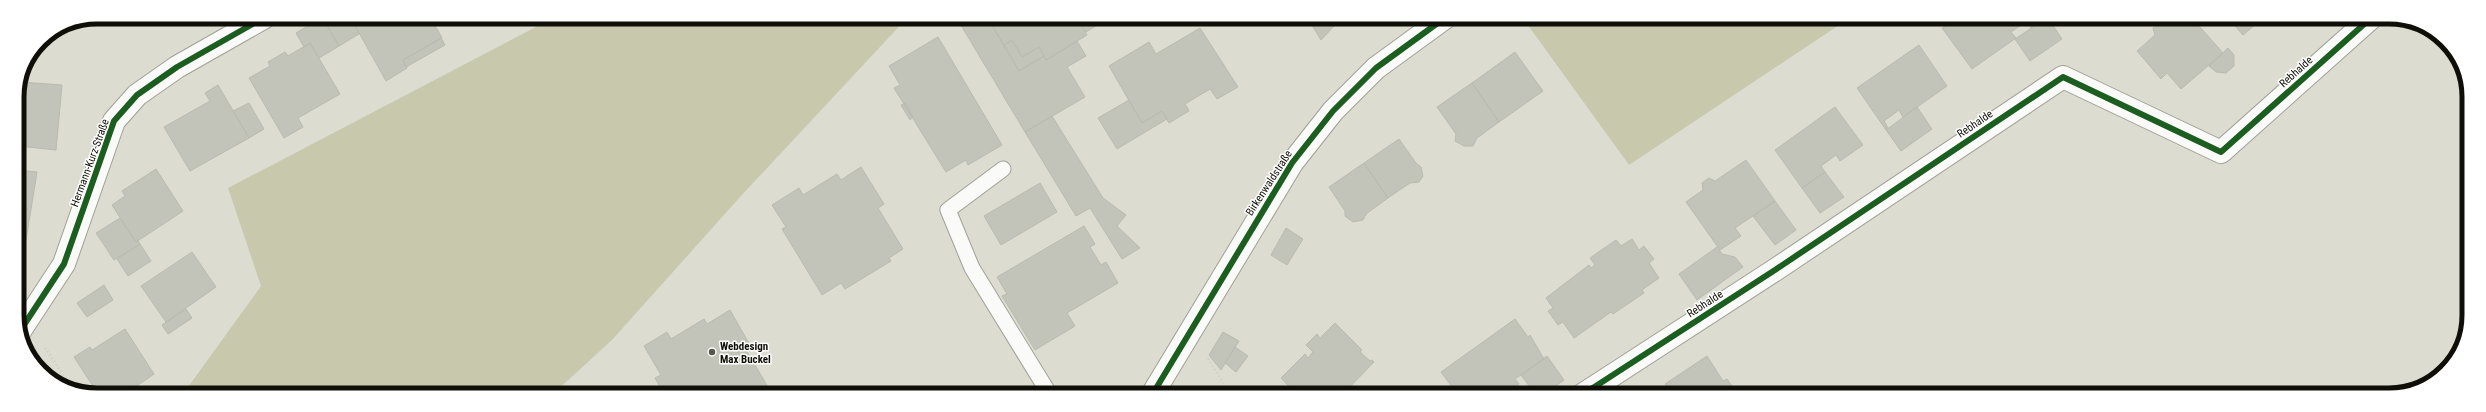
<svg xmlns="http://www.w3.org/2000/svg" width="2486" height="412" viewBox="0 0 2486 412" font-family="'Roboto Condensed',sans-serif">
<rect width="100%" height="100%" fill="#dcddd0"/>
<!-- green -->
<path fill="#c8c9ac" d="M555 17H908L740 197 613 339 553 394H183L261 286 228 188Z
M1522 17H1842L1845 21 1629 165Z"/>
<!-- building -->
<path fill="#c3c4b9" stroke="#babbb0" d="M322 17 339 46 319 58 310 43 304 47 296 33Z
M322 17H355L357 20 353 22 359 34 339 46Z
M355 17H430L442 38 403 60 407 68 386 81 353 22 357 20Z
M956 17H987L1019 71 1044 56 1046 60 1077 41 1086 56 1067 67 1085 97 1025 132Z
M987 17H1094L1081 25 1087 35 1046 60 1039 47 1022 57 1012 40 1004 45Z
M1094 17H1110L1086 32 1081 25Z
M1307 17H1331L1335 25 1321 40Z
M1958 18H2027L2033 27 2031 28 2027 21 2011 32 2016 38 1972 69 1942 28Z
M2030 18H2048L2062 39 2030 61 2015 39 2033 27 2028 19Z
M2171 18 2173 20 2176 18H2192L2223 53 2181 89 2167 73 2161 79 2137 51 2155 35 2153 28 2165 19Z
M2228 18H2263L2243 35Z
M1200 28 1238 87 1217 99 1210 89 1185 104 1189 111 1169 123 1162 111 1142 123 1109 66 1149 42 1156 54Z
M938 37 1002 145 968 165 966 160 946 172 894 88 900 85 889 66Z
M441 38 445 45 406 67 403 60Z
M1012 40 1022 57 1039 47 1044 56 1019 71 1004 45Z
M310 43 340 94 298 118 303 127 284 138 249 78 270 66 268 62 285 52 288 56Z
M1919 45 1947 86 1903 117 1899 110 1884 121 1888 128 1886 130 1857 88Z
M2228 48 2234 55V66L2226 73 2216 72 2209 66Z
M1515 52 1543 91 1499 122 1472 83Z
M20 82 62 85 56 150 18 146 17 97Z
M1472 83 1499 122 1477 138 1473 146H1464L1455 141 1456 134 1437 107Z
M218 85 249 138 190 171 164 127 210 101 205 93Z
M1129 100 1142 123 1162 111 1167 119 1117 149 1098 118Z
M249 103 264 129 249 138 233 111Z
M905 103 913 117 910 120 901 105Z
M1835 107 1863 145 1840 161 1836 155 1821 166 1825 172 1802 188 1775 150Z
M1917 107 1932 129 1901 151 1886 130Z
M1052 116 1103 198 1126 215 1117 226 1140 248 1122 259 1090 208 1076 216 1025 132Z
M1399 139 1416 163 1421 167 1423 176 1419 182 1410 183 1388 198 1364 163Z
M1746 160 1775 201 1735 228 1741 236 1720 250 1686 202 1703 190 1702 183 1709 178 1715 181Z
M1364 163 1388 198 1366 214 1363 220 1353 222 1345 216V211L1329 187Z
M861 167 884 204 878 208 903 249 889 258 891 261 845 289 841 283 822 295 782 229 786 227 772 205 799 188 803 195 837 174 841 180Z
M156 169 183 211 136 242 112 205 125 196 122 191Z
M18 170 37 172 26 240 19 239Z
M1825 172 1844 197 1820 213 1802 188Z
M1040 183 1057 212 1001 245 984 216Z
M1775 201 1796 230 1775 245 1753 216Z
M120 218 136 242 138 241 140 244 114 260 96 233Z
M1084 226 1095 244 1090 247 1101 265 1106 262 1118 283 1067 313 1075 326 1035 350 1002 296 1007 294 997 277Z
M1286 228 1303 239 1287 265 1271 255Z
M1632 239 1639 250 1644 246 1654 259 1649 263 1659 278 1642 290 1644 293 1613 314 1611 312 1574 338 1563 322 1558 325 1548 311 1553 308 1546 298 1589 265 1591 268 1595 265 1590 258 1616 240 1621 246Z
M140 244 151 261 128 276 117 259Z
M1717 247 1722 254 1735 257 1743 267 1697 300 1679 274Z
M192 252 216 287 166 322 141 286Z
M104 285 113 300 87 317 77 303Z
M186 309 192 318 168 334 162 325Z
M730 310 751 347 746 350 771 392 766 395H665L655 378 661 375 644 346 667 332 671 339 704 319 707 324Z
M1515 319 1528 337 1530 335 1544 359 1515 379 1519 384 1505 395H1500L1497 392 1493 395H1458L1441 372Z
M1335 323 1362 350 1360 352 1370 361 1372 360 1374 362 1342 395H1297L1281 378 1305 354 1308 358 1313 352 1306 345 1317 334 1320 338Z
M125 329 154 374 125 394H98L74 357 90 347 92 350Z
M1223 332 1239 341 1221 370 1209 355Z
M1235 347 1248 356 1236 372 1225 363Z
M1547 356 1564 380 1544 395H1536L1521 375Z
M1707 356 1723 381 1727 379 1736 392 1732 395H1672L1665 384Z"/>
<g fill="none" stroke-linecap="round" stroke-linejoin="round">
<!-- service casing -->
<g stroke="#9fa096" stroke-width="17">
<path id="service" d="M1003 169 948 210 972 268 1050 395"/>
</g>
<!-- minor casing -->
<g stroke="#9fa096" stroke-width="24">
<path id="minor" d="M20 331 64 264 114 121 137 95 177 67 265 17
M1582 395 1775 270 2063 77 2221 152 2371 18"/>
</g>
<!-- tertiary casing -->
<g stroke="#9fa096" stroke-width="24">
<path id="tertiary" d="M1152 395 1292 163 1333 111 1376 68 1446 17"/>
</g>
<!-- path -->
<path stroke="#ccccc8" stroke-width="2.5" stroke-dasharray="1 3" stroke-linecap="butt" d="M45 348 72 388
M1208 359 1231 395"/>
<!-- service -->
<use href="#service" stroke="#fafaf8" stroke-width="15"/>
<!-- minor -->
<use href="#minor" stroke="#fafaf8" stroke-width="22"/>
<!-- tertiary -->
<use href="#tertiary" stroke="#fafaf8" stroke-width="22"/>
<!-- cycleway casing -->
<g stroke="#fff" stroke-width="8">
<path id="cycleway" d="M20 331 64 264 114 121 137 95 177 67 265 17
M1152 395 1292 163 1333 111 1376 68 1446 17
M1582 395 1775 270 2063 77 2221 152 2371 18"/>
</g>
<!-- cycleway -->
<use href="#cycleway" stroke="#1b5e20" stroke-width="6"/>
</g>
<!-- markers -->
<circle fill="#57574d" stroke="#fff" stroke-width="1.5" cx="712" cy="352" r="4"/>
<g text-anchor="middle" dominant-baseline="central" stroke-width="3" stroke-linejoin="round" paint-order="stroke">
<!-- street labels -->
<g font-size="11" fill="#0f0f07" stroke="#fff">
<text transform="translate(2296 72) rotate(-42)">Rebhalde</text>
<text transform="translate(1975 124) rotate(-34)">Rebhalde</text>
<text transform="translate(90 163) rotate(-70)">Hermann-Kurz-Straße</text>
<text transform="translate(1269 183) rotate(-57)">Birkenwaldstraße</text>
<text transform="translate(1705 304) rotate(-33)">Rebhalde</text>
</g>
<!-- poi labels -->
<g font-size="11" font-weight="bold" fill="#0f0f07" stroke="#fff" text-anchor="start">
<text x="720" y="346">Webdesign<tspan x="720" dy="13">Max Buckel</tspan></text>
</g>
</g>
<!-- crop -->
<path d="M0 0H2486V412H0ZM97 24H2389A73 73 0 0 1 2462 97V315A73 73 0 0 1 2389 388H97A73 73 0 0 1 24 315V97A73 73 0 0 1 97 24Z" fill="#fff" fill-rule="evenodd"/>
<path fill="none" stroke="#0f0f07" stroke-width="5" d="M97 24H2389A73 73 0 0 1 2462 97V315A73 73 0 0 1 2389 388H97A73 73 0 0 1 24 315V97A73 73 0 0 1 97 24Z"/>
</svg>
